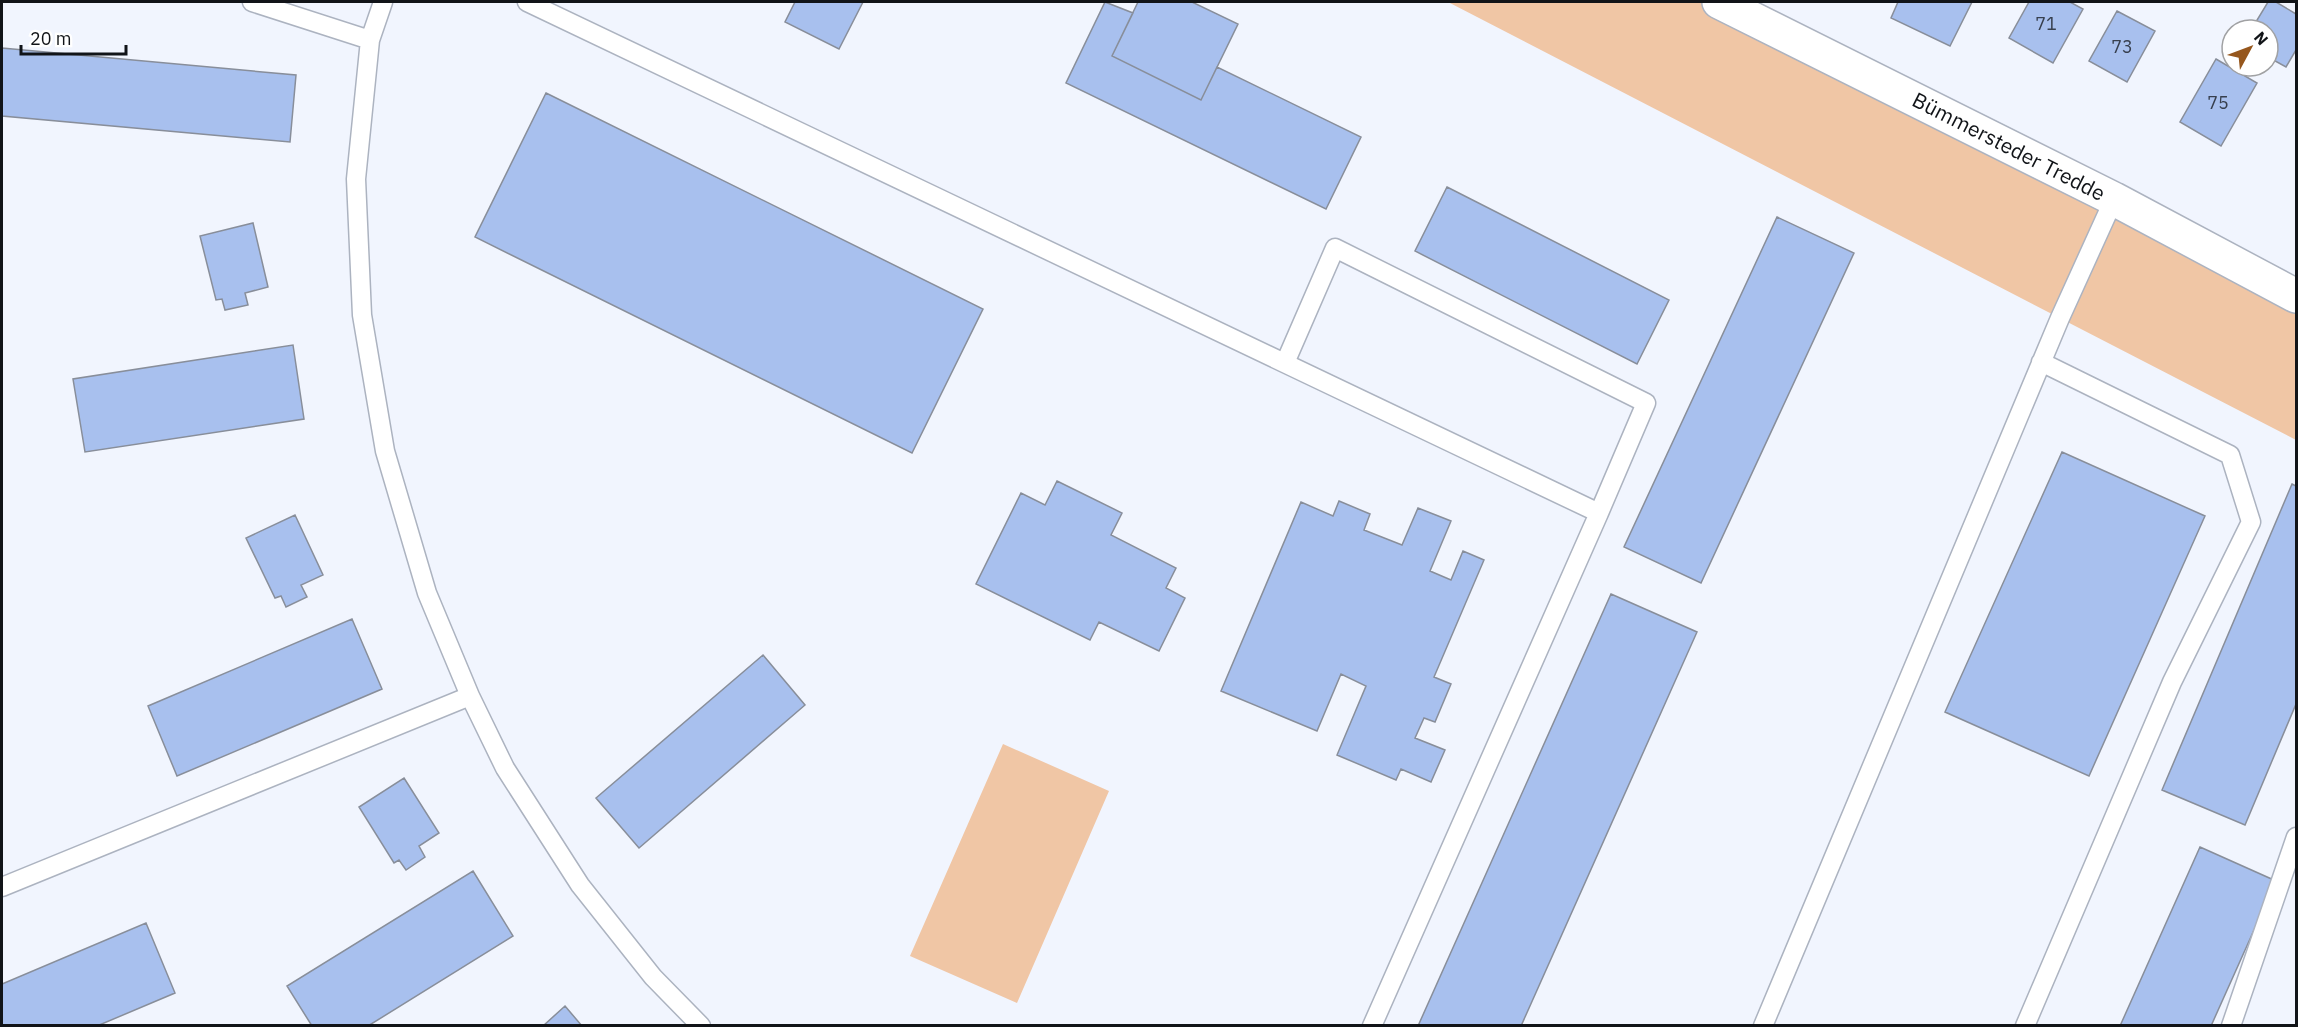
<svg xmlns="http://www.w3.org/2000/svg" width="2298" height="1027" viewBox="0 0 2298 1027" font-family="'IBM Plex Sans',sans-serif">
<rect width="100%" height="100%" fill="#f1f5fe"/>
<!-- green -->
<path fill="#f0c6a5" d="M1448 2H1719L2296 296V440Z
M1003 744 1109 791 1017 1003 910 956Z"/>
<!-- building -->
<path fill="#a8c0ee" stroke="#888e9a" stroke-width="1.5" d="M795 2H863L839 49 785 22Z
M1105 2 1133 13 1112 56 1201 100 1217 67 1361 137 1326 209 1066 83Z
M1138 2H1192L1238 24 1201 100 1112 56Z
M1898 2H1972L1950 46 1891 18Z
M2029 2H2070L2083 9 2053 63 2009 38Z
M2268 2H2276L2296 14V50L2286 67 2268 57V30H2251Z
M2117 11 2155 31 2127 82 2089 61Z
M2 48 296 75 290 142 2 116Z
M2216 59 2257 83 2221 146 2180 122Z
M546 93 983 309 912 453 475 237Z
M1447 187 1669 300 1637 364 1415 251Z
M1777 217 1854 253 1701 583 1624 547Z
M253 223 268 287 245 293 248 305 225 310 222 299 216 300 200 236Z
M293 345 304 419 85 452 73 379Z
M2062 452 2205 516 2089 776 1945 712Z
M1057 481 1122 513 1111 535 1176 568 1166 588 1185 598 1159 651 1099 622 1090 640 976 584 1021 493 1045 505Z
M2292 484 2296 486V704L2245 825 2162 790Z
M1339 501 1370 514 1364 530 1402 545 1418 508 1451 521 1430 571 1451 580 1463 551 1484 560 1434 677 1451 684 1435 722 1424 718 1415 738 1445 750 1431 782 1401 769 1396 780 1337 755 1366 686 1341 674 1317 731 1221 691 1301 502 1333 516Z
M295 515 323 575 301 585 307 597 286 607 281 596 275 598 246 538Z
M1611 594 1697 632 1521 1026H1418Z
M352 619 382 689 177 776 148 706Z
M763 655 805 705 639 848 596 798Z
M404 778 439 833 419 846 425 857 406 870 399 860 394 863 359 807Z
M2200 847 2276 881 2211 1026H2120Z
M473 871 513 936 368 1026H312L287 986Z
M146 923 175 993 97 1026H2V984Z
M565 1006 582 1026H543Z"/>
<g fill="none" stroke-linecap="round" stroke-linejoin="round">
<!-- service casing -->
<g stroke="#acb3c0" stroke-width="21">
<path id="service" d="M252 2 370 40
M383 2 370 40 356 179 362 315 385 451 427 593 470 696 505 768 580 885 653 977 701 1026
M527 2 1599 513 1646 403 1335 248 1285 363
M2 887 470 696
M1372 1026 1599 513
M1763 1026 2060 318 2114 199
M2025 1026 2172 682 2251 522 2230 455 2041 362
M2231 1026 2296 837"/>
</g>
<!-- minor casing -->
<g stroke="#acb3c0" stroke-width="36">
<path id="minor" d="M1719 2 2114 199 2296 296"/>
</g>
<!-- service -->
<use href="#service" stroke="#fff" stroke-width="18"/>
<!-- minor -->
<use href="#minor" stroke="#fff" stroke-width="33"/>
</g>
<g text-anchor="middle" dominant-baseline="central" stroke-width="4.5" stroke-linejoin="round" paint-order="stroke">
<!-- number labels -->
<g font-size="18" fill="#373f4e">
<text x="2046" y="23">71</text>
<text x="2122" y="46">73</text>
<text x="2218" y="102">75</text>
</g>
<!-- street labels -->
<g font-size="21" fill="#111418" stroke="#fff">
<text transform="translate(2009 146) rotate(27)">Bümmersteder Tredde</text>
</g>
</g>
<!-- border -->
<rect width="2298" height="1027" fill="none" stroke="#111418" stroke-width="6"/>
<!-- north arrow -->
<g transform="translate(2250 48) rotate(49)"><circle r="28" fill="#ffffff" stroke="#a0a1a3" stroke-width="1.5"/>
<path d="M0-4.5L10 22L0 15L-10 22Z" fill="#96571d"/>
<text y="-9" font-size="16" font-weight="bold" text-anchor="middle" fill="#111418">N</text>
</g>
<!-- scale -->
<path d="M21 45v9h105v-9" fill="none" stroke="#111418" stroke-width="3"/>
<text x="30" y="45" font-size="18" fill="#111418" stroke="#ffffff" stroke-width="4.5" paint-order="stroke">20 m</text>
</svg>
